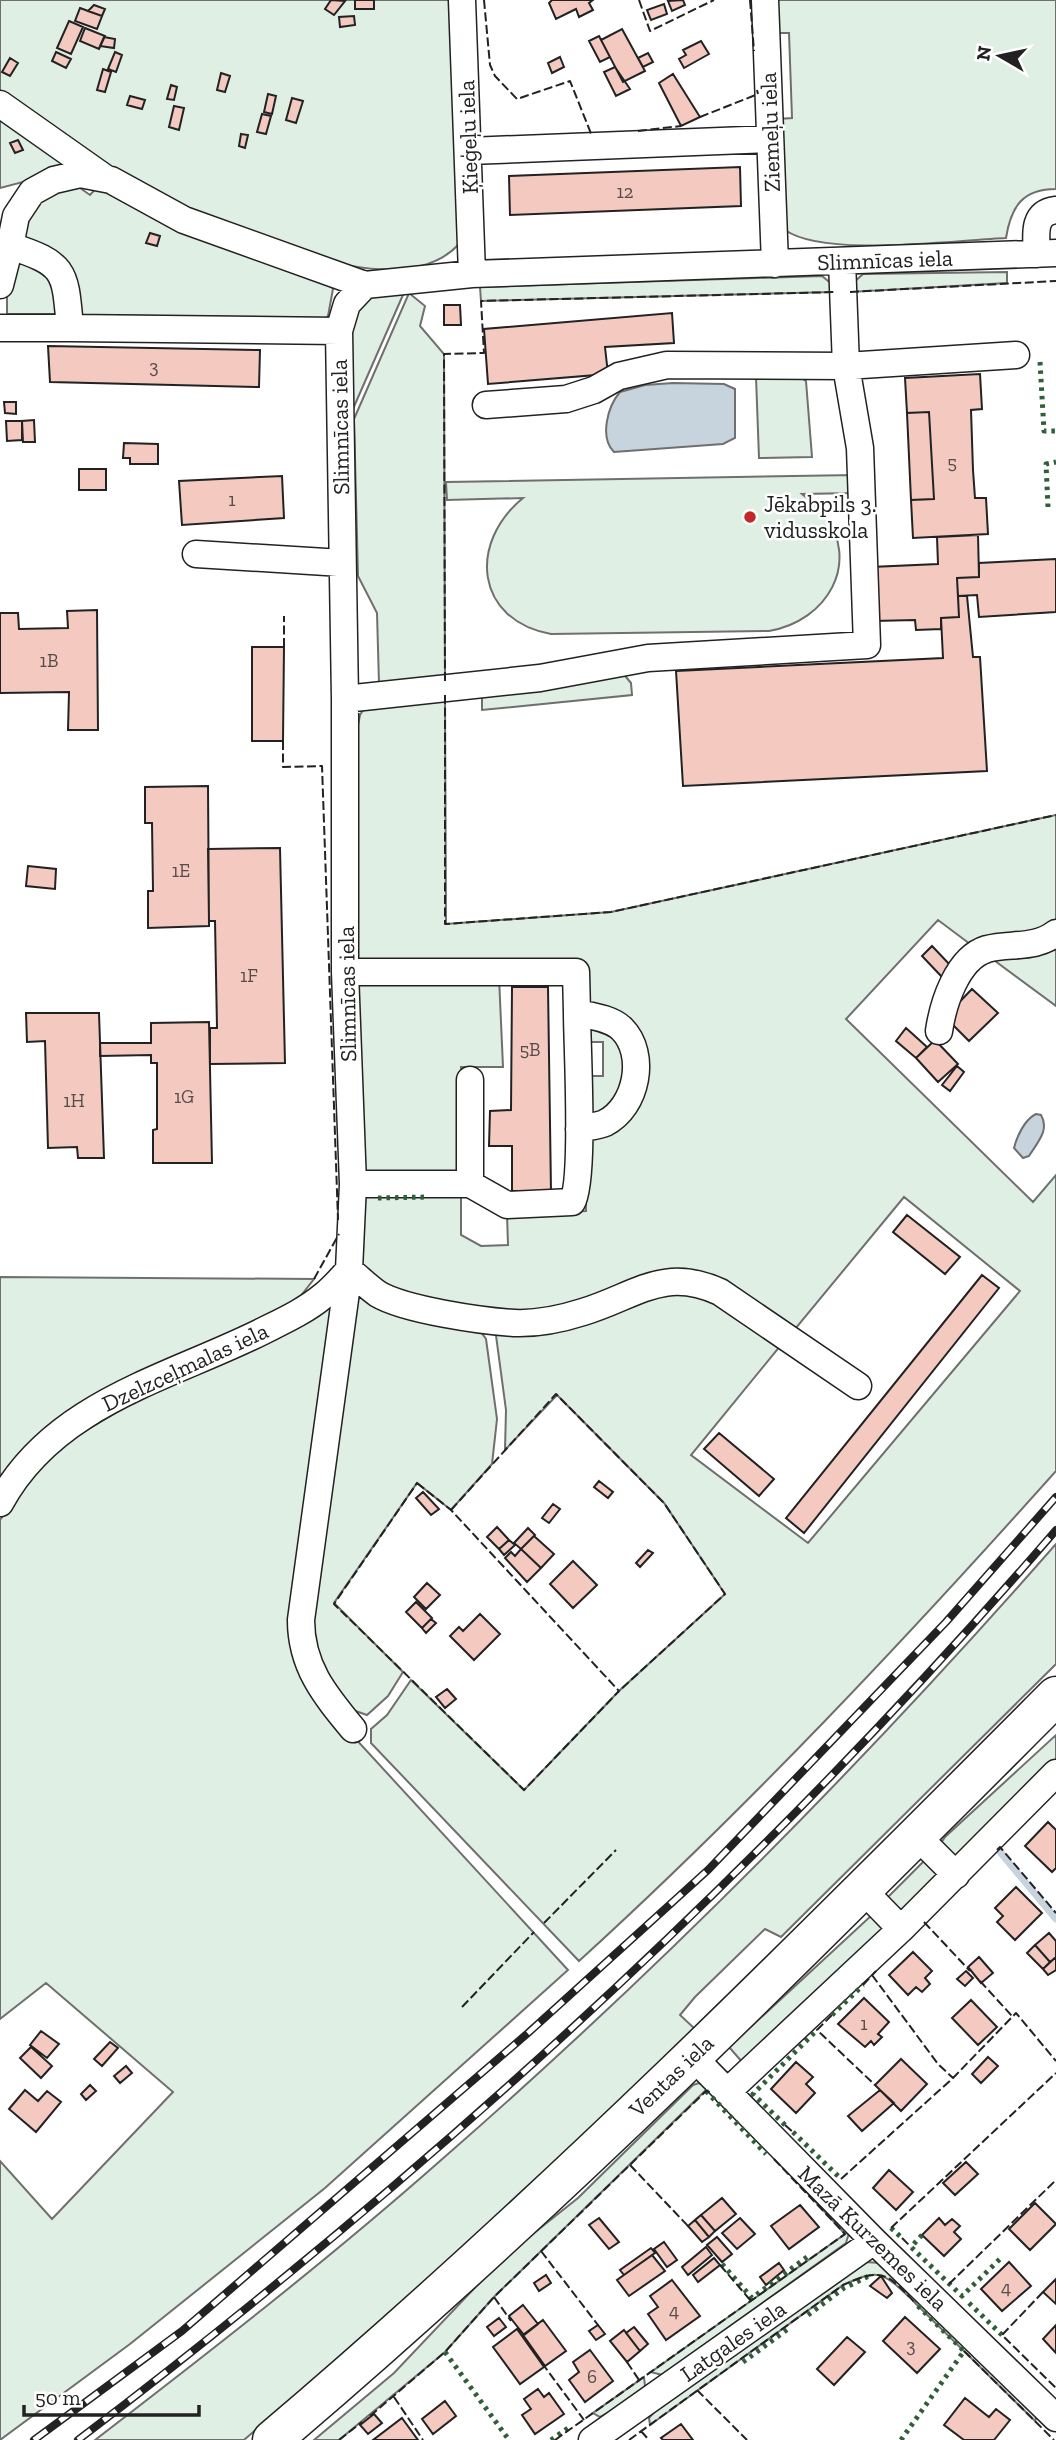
<svg xmlns="http://www.w3.org/2000/svg" width="1056" height="2440" viewBox="0 0 1056 2440" font-family="'Zilla Slab',serif">
<rect width="100%" height="100%" fill="#fff"/>
<!-- green -->
<path fill="#e0efe3" stroke="#6f6f6f" stroke-width="2" fill-rule="evenodd" d="M0 0H453L459 244C388 322 173 200 99 162L0 188Z
M776 0H1056V189C1023 189 1011 206 1006 238 954 240 825 258 785 230L778 119 792 118 789 33H777Z
M73 183 90 195 99 185 329 282 333 289 328 316 320 323V318L80 315 21 234 24 210Z
M15 261 56 274 57 314H7V280Z
M1007 272V283L850 292 852 284 863 274Z
M822 276 833 285 834 292 481 301 480 287Z
M406 288 349 418C349 388 341 315 369 297 378 291 396 291 406 288Z
M409 293 425 306 420 326 444 354 445 680 379 684 377 613 358 576 354 419Z
M756 377 801 378 806 381 812 457 759 458Z
M855 475 856 493 802 494C809 500 817 505 823 512 862 563 827 621 769 631L551 634C475 620 468 543 523 498L447 500 446 482Z
M621 671 631 683 632 695 482 710V697L486 692Z
M445 693 446 924 611 912 1056 815V925L970 944 938 920 846 1019 1033 1202 1056 1175V1471C904 1641 748 1807 579 1961L371 1743V1729L387 1715 411 1680 524 1790 619 1691 725 1594 664 1503 557 1395 505 1450 506 1410 495 1328 642 1297 701 1290 781 1345 691 1455 808 1543 1020 1291 904 1197 791 1334 709 1282 567 1309 523 1313 397 1295 363 1268 360 1256 364 1194 461 1190V1235L481 1246 508 1245 507 1214 586 1211 585 1139 647 1060 583 1005 581 961 358 965 356 735 360 715 368 702Z
M1056 940V1006L991 958Z
M499 977 503 1067H461V1174H364L356 981Z
M583 1019 623 1037 625 1095 585 1123ZM591 1042H603V1076H591Z
M0 1277 314 1279 292 1307 0 1482Z
M339 1293 296 1621 330 1711 568 1970 325 2188 130 2344 0 2440V2161L52 2219 173 2092 46 1983 0 2019V1520L57 1441Z
M353 1293 475 1324 486 1339 497 1419 492 1464 451 1510 417 1483 334 1603 403 1672 388 1696 367 1715 344 1707 310 1646Z
M1056 1544V1664L781 1937 765 1929 695 1997 680 2015 695 2029 544 2177 244 2440H95C212 2350 329 2259 440 2161 659 1970 864 1763 1056 1544Z
M1056 1735V1761L954 1860 941 1843 945 1837Z
M926 1859 938 1870 937 1878 902 1915 887 1898Z
M873 1914 884 1930 743 2063 729 2047Z
M699 2083 705 2085 769 2150V2153L707 2089 494 2297 445 2352 339 2440H314L394 2373 504 2257 578 2198 693 2085Z
M781 2164 849 2233 846 2243 662 2375 651 2372 845 2234Z
M865 2262 881 2263 909 2294 908 2296C881 2270 876 2270 843 2285L650 2425 649 2418 661 2404Z
M917 2301 942 2322 1037 2416 1035 2421 914 2302Z
M644 2377 645 2386 625 2404 600 2417 593 2413Z"/>
<!-- water -->
<path fill="#c7d3dd" stroke="#6f6f6f" stroke-width="2" d="M673 383 724 384 735 389V438L723 444 614 452C599 437 608 406 620 392L645 385Z
M1036 1114 1041 1115C1050 1130 1037 1143 1029 1156L1023 1158 1014 1148C1017 1136 1025 1119 1036 1114Z"/>
<g fill="none" stroke-linecap="round" stroke-linejoin="round">
<!-- stream -->
<path stroke="#c7d3dd" stroke-width="7" d="M1000 1852 1056 1919"/>
</g>
<!-- building -->
<path fill="#f3c9c0" stroke="#222" stroke-width="2" d="M331 0 345 1 334 15 325 9Z
M355 0H374V9H355Z
M552 0H593L589 3 593 10 579 17 576 9 556 19 549 3Z
M683 0 685 5 672 11 668 1Z
M664 4 667 14 651 20 647 10Z
M94 5 105 9 102 16 88 11Z
M80 8 102 16 97 29 75 21Z
M354 16 355 25 340 27 339 17Z
M69 21 83 27 71 54 57 48Z
M85 28 105 36 99 49 80 41Z
M622 29 645 71 623 82 601 40Z
M599 36 610 57 600 62 589 41Z
M104 37 115 39 114 48 100 46Z
M701 41 709 54 684 68 679 59 686 55 683 50Z
M56 52 71 59 66 68 52 61Z
M115 52 122 55 116 72 108 69Z
M648 53 653 62 643 67 638 58Z
M560 57 564 67 552 73 548 63Z
M10 58 18 63 10 76 2 72Z
M615 67 630 89 616 96 604 72Z
M103 69 111 72 105 92 97 90Z
M221 73 230 76 225 92 217 90Z
M673 74 700 117 681 126 659 83Z
M171 85 177 87 174 100 167 99Z
M268 94 276 96 272 114 264 112Z
M130 96 145 100 142 109 127 105Z
M292 98 303 101 296 123 286 120Z
M174 106 184 108 179 130 169 127Z
M262 114 271 116 266 134 257 132Z
M241 134 248 135 245 148 239 146Z
M18 140 23 150 15 153 10 143Z
M740 167 741 206 510 215 509 176Z
M150 233 160 236 157 246 146 243Z
M444 305H460L461 325H444Z
M672 313 674 343 605 347 608 374 488 384 484 329Z
M48 346 260 350 259 387 50 382Z
M980 374 982 409 971 410 973 470 975 498H986L988 534 913 538 911 500 934 499 929 412 907 413 905 378Z
M4 402H16V414L5 413Z
M929 412 934 499 911 500 907 413Z
M34 420 35 442H23L22 421Z
M6 421H22V440L7 441Z
M124 443 158 444V464H130V458H123Z
M79 469H106V490H79Z
M282 476 284 518 182 525 179 481Z
M978 535 979 577 957 578 959 617 941 618V629L916 630 915 620 874 621 871 567 938 564 937 537Z
M1056 559V612L979 617 977 595 958 596 957 578 979 577V563Z
M958 596H967L973 657H980L987 771 683 786 676 671 943 658 941 618 959 617Z
M97 610 98 730H68L69 692 0 693V613H18L19 629 68 628 67 611Z
M252 647H284L283 741H252Z
M208 786 209 926 148 928V891H153L152 823H145V787Z
M280 848 285 1063 210 1064V1028H217L215 921H209L208 849Z
M28 866 56 869 55 889 26 886Z
M932 946 952 967 942 977 922 956Z
M512 987H548L551 1191H512V1146H489L490 1111 511 1110Z
M972 989 998 1013 969 1041 945 1017Z
M26 1013H99L104 1158H78L77 1147 48 1148 45 1041 27 1042Z
M209 1022 212 1163H153V1130L157 1129V1063H151V1055L100 1056V1043H151V1023Z
M906 1028 927 1047 916 1058 896 1041Z
M935 1040 958 1064 938 1082 916 1058Z
M957 1066 964 1072 950 1091 942 1085Z
M907 1215 960 1257 945 1274 893 1232Z
M982 1275 999 1288 804 1533 786 1518Z
M719 1433 774 1479 759 1496 704 1449Z
M599 1481 613 1492 608 1498 594 1487Z
M423 1492 439 1509 431 1515 416 1498Z
M553 1504 560 1509 549 1523 542 1518Z
M497 1527 509 1540 499 1549 487 1537Z
M528 1528 535 1535 521 1549 514 1543Z
M534 1536 554 1554 541 1568 521 1549Z
M509 1540 515 1545 504 1555 499 1549Z
M521 1549 541 1568 527 1582 505 1558 511 1552 515 1556Z
M648 1550 653 1553 640 1567 636 1563Z
M573 1561 597 1585 573 1608 550 1584Z
M427 1583 440 1595 426 1609 414 1597Z
M416 1602 432 1618 422 1628 406 1612Z
M480 1614 500 1634 474 1660 450 1636 459 1627 463 1631Z
M431 1619 436 1623 426 1633 422 1628Z
M447 1689 456 1699 445 1708 436 1697Z
M1048 1822 1056 1830V1868L1052 1872 1025 1846Z
M1016 1887 1042 1913 1015 1940 997 1922 1003 1916 995 1908Z
M1049 1933 1056 1941V1957L1050 1962 1035 1945Z
M1035 1945 1050 1962 1043 1969 1027 1953Z
M913 1952 932 1971 925 1978 930 1984 922 1992 916 1987 908 1995 889 1975Z
M979 1957 993 1973 981 1983 968 1967Z
M1056 1957V1970L1048 1975 1043 1969Z
M966 1971 973 1978 965 1986 957 1979Z
M864 1998 889 2022 878 2034 882 2037 874 2045 871 2041 865 2047 838 2024Z
M971 2000 997 2027 978 2045 952 2018Z
M41 2031 59 2044 47 2058 30 2045Z
M110 2042 118 2048 102 2066 94 2059Z
M31 2047 52 2066 41 2078 20 2058Z
M988 2057 998 2066 981 2083 972 2074Z
M901 2059 927 2084 901 2111 875 2085Z
M796 2062 813 2077 806 2084 815 2093 796 2113 771 2089Z
M126 2066 132 2073 120 2083 114 2076Z
M90 2085 96 2091 86 2100 81 2094Z
M25 2090 38 2101 47 2091 61 2102 36 2132 9 2109Z
M880 2090 894 2103 862 2131 848 2116Z
M966 2162 978 2174 955 2195 943 2183Z
M889 2170 913 2192 896 2210 873 2188Z
M722 2198 736 2214 715 2231 701 2215Z
M1035 2203 1056 2224 1030 2250 1009 2229Z
M800 2205 819 2227 789 2249 771 2226Z
M701 2215 715 2231 709 2237 695 2220Z
M599 2218 619 2242 609 2249 589 2225Z
M740 2218 755 2234 737 2249 722 2233Z
M939 2218 945 2225 952 2219 960 2226 954 2232 961 2239 944 2256 922 2235Z
M695 2220 709 2237 702 2242 688 2226Z
M717 2237 732 2254 722 2262 707 2245Z
M664 2242 677 2260 667 2267 654 2249Z
M706 2247 712 2255 688 2275 682 2267Z
M651 2248 655 2253 624 2275 620 2270Z
M652 2255 665 2271 629 2296 617 2280Z
M714 2258 720 2265 698 2282 693 2275Z
M1009 2262 1031 2286 1002 2311 981 2289Z
M779 2263 784 2270 766 2285 760 2277Z
M546 2275 551 2283 539 2291 534 2283Z
M881 2276 892 2293 887 2298 870 2286Z
M1056 2279V2304L1043 2292Z
M672 2280 700 2316 666 2340 648 2314 658 2307 650 2296Z
M523 2305 538 2324 524 2335 509 2316Z
M905 2317 940 2349 917 2373 883 2341Z
M499 2318 506 2327 494 2336 487 2327Z
M543 2320 566 2351 545 2366 523 2335Z
M598 2325 605 2334 596 2340 589 2331Z
M1056 2325V2353L1043 2339Z
M634 2327 648 2344 640 2351 626 2333Z
M517 2329 544 2367 520 2384 493 2347Z
M624 2330 640 2351 627 2362 610 2341Z
M847 2337 865 2352 834 2385 817 2369Z
M590 2350 613 2381 585 2402 569 2380 579 2372 573 2362Z
M538 2389 544 2397 549 2393 564 2414 535 2434 522 2415 531 2409 524 2399Z
M965 2398 989 2417 996 2409 1010 2420 994 2440H964L944 2425Z
M445 2401 456 2416 433 2434 422 2419Z
M374 2414 382 2423 368 2434 360 2425Z
M402 2418 418 2440H373Z
M681 2424 693 2440H663L661 2438Z"/>
<g fill="none" stroke-linecap="round" stroke-linejoin="round">
<!-- minor casing -->
<g stroke="#222" stroke-width="29">
<path id="minor" d="M462 0 472 274
M765 0 775 264
M0 104 105 178
M469 151 770 139
M1037 254C1036 235 1032 213 1056 210
M842 261 846 366 1016 355
M0 285 10 246
M0 328H70
M339 331 70 328C65 272 67 264 10 246L16 216 32 192 54 180 80 174 111 180 184 220 365 285
M196 554 342 563
M345 699 540 678 648 658 867 645 860 448 846 366 667 365 619 376 594 390 566 399 486 405
M345 972H576L577 1013C591 1016 611 1018 622 1029 647 1054 637 1107 605 1123 598 1126 587 1127 579 1129
M939 1031C943 1004 957 958 987 949 1010 943 1036 949 1056 933
M470 1080V1184
M353 1184H470L507 1205 572 1202C585 1181 577 1046 577 1013
M349 1270C359 1278 368 1287 378 1294 405 1310 482 1321 514 1323 537 1324 561 1319 583 1312 636 1296 663 1266 720 1292L858 1386
M0 1503C54 1403 169 1378 263 1331 283 1321 305 1311 323 1296 332 1289 341 1279 349 1270
M353 1729C324 1694 301 1666 301 1620L349 1270 353 1184 345 972V699L339 331 347 304 365 285 472 274 1056 253
M917 1836 956 1875
M863 1890 901 1929
M692 2056 874 2241 1056 2418
M727 2092 901 1929 1056 1773
M592 2440 874 2241"/>
</g>
<!-- highway casing -->
<g stroke="#222" stroke-width="41">
<path id="highway" d="M272 2440C547 2207 802 1951 1056 1696"/>
</g>
<!-- minor -->
<use href="#minor" stroke="#fff" stroke-width="26"/>
<!-- highway -->
<use href="#highway" stroke="#fff" stroke-width="38"/>
<!-- rail casing -->
<g stroke="#222" stroke-width="8">
<path id="rail" d="M34 2440 182 2331 528 2033 708 1870 946 1622 1056 1497
M78 2440C433 2170 765 1868 1056 1530"/>
</g>
<!-- rail -->
<use href="#rail" stroke="#fff" stroke-width="5" stroke-dasharray="16" stroke-linecap="butt"/>
<!-- hedge -->
<path stroke="#2f5e38" stroke-width="5" stroke-dasharray="3.5 5" stroke-linecap="butt" d="M1040 362 1044 431H1056
M1048 507 1046 464 1056 462
M378 1198 427 1197
M832 2015 863 1985
M706 2091 766 2154
M785 2125 753 2094 817 2030
M793 2132 841 2179
M891 2228 902 2238
M922 2235 911 2247 962 2296 1001 2258
M722 2264 752 2298 807 2257
M969 2303 1002 2335
M808 2315 844 2288 869 2276
M445 2352 509 2440
M743 2362 788 2329
M551 2440 568 2428
M901 2440 964 2351 916 2304"/>
<!-- fence -->
<path stroke="#222" stroke-width="2" stroke-dasharray="9 3.5" stroke-linecap="butt" d="M484 0 490 65 495 76 517 99 570 81 592 136
M639 0 650 31 714 0
M750 0 754 51
M700 117 758 94 757 90
M638 131 681 126
M850 292 1056 281
M284 647V616
M445 681 444 354 484 353 481 301 836 292
M445 695V924L611 912 1056 815
M283 741V767L322 766 338 1220
M314 1279 339 1234
M417 1483 451 1510 619 1691 524 1790 334 1604Z
M451 1510 556 1394 664 1503 725 1594 619 1691
M997 1850 1000 1847 1056 1913
M924 1922 970 1971
M544 1923 616 1850
M872 1975 938 2064 953 2078
M980 1981 1012 2016
M863 1985 876 1971
M462 2007 534 1932
M832 2015 817 2030 875 2085
M785 2125 793 2132
M630 2165 688 2226
M841 2179 953 2078 1016 2013 1056 2061
M891 2228 1056 2073
M902 2238 911 2247
M541 2251 598 2325
M720 2265 751 2301
M949 2284 1056 2180
M1043 2292 1002 2335 1056 2388
M494 2297 511 2321
M964 2351 1054 2440
M627 2362 639 2380
M542 2363 584 2420
M697 2390 747 2440
M394 2397 423 2440
M370 2416 445 2352 494 2297 706 2091 712 2093
M641 2431 649 2440
M339 2440 362 2422
M555 2440 845 2234 772 2157
M629 2440 843 2285C883 2267 887 2273 916 2304"/>
</g>
<!-- markers -->
<circle fill="#c62828" stroke="#fff" stroke-width="2.5" cx="750" cy="517" r="7"/>
<g text-anchor="middle" dominant-baseline="central" stroke-width="5" stroke-linejoin="round" paint-order="stroke">
<!-- number labels -->
<g font-size="19" fill="#564c4a">
<text x="625" y="191">12</text>
<text x="154" y="366">3</text>
<text x="952" y="462">5</text>
<text x="232" y="499">1</text>
<text x="49" y="660">1B</text>
<text x="181" y="870">1E</text>
<text x="249" y="975">1F</text>
<text x="530" y="1049">5B</text>
<text x="184" y="1096">1G</text>
<text x="74" y="1100">1H</text>
<text x="864" y="2023">1</text>
<text x="1006" y="2287">4</text>
<text x="674" y="2310">4</text>
<text x="911" y="2345">3</text>
<text x="592" y="2376">6</text>
</g>
<!-- street labels -->
<g font-size="23" fill="#222" stroke="#fff">
<text transform="translate(770 132) rotate(-92)">Ziemeļu iela</text>
<text transform="translate(468 137) rotate(-92)">Ķieģeļu iela</text>
<text transform="translate(885 260) rotate(-2)">Slimnīcas iela</text>
<text transform="translate(340 427) rotate(-91)">Slimnīcas iela</text>
<text transform="translate(347 994) rotate(-91)">Slimnīcas iela</text>
<text transform="translate(185 1367) rotate(-25)">Dzelzceļmalas iela</text>
<text transform="translate(671 2076) rotate(-44)">Ventas iela</text>
<text transform="translate(873 2238) rotate(44)">Mazā Kurzemes iela</text>
<text transform="translate(733 2341) rotate(-35)">Latgales iela</text>
</g>
<!-- poi labels -->
<g font-size="23" fill="#222" stroke="#fff" text-anchor="start">
<text x="764" y="504">Jēkabpils 3.<tspan x="764" dy="26">vidusskola</tspan></text>
</g>
</g>
<!-- north arrow -->
<g transform="translate(1000 56) rotate(279)" stroke="#ffffff" stroke-width="5" paint-order="stroke">
<path d="M0-5L12 26L0 18L-12 26Z" fill="#222222"/>
<text y="-10" font-size="19" font-weight="bold" text-anchor="middle" fill="#222222">N</text>
</g>
<!-- scale -->
<path d="M24 2405v10h175v-10" fill="none" stroke="#222222" stroke-width="3.5"/>
<text x="35" y="2405" font-size="21" fill="#222222" stroke="#ffffff" stroke-width="5" paint-order="stroke">50 m</text>
</svg>
